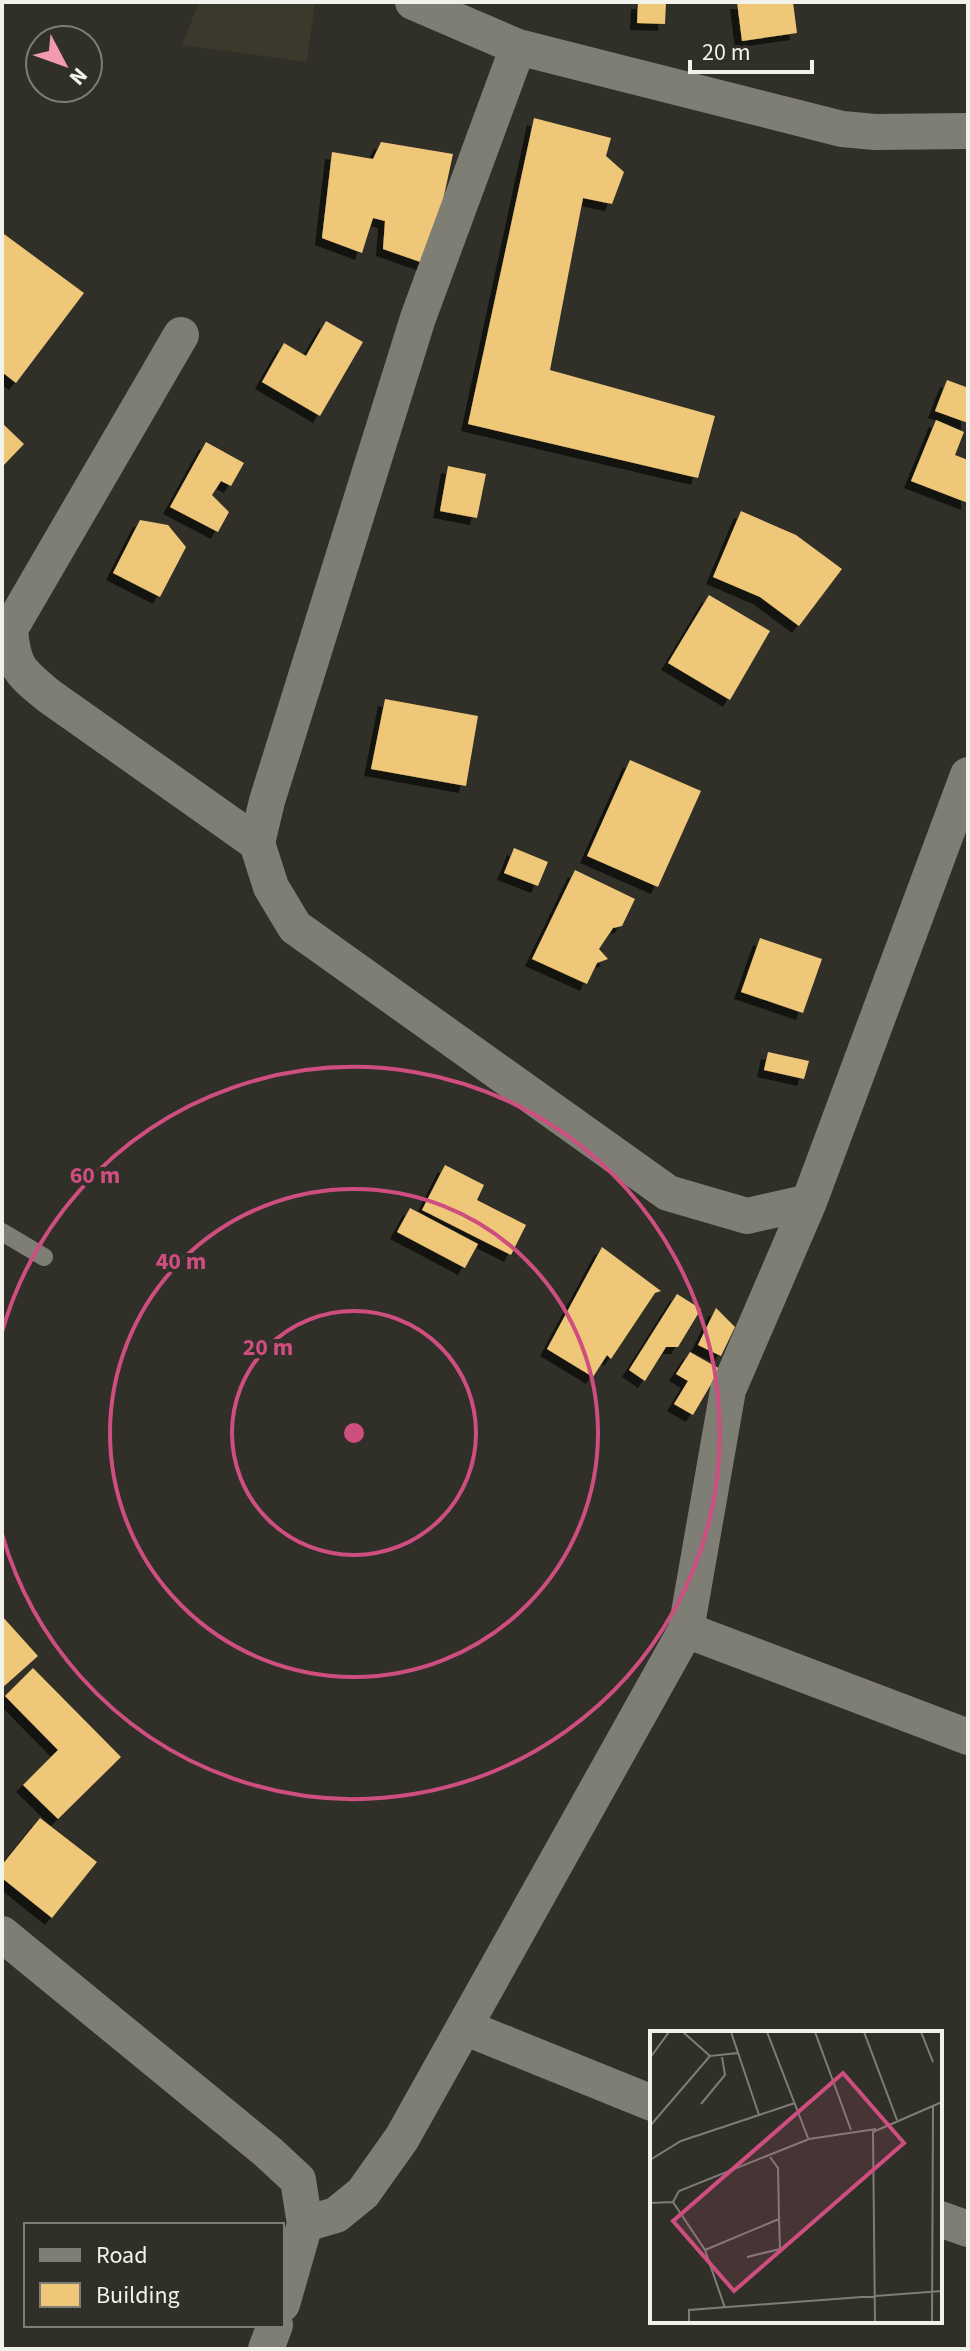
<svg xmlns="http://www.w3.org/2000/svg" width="970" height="2351" viewBox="0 0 970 2351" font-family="'Source Sans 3',sans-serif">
<defs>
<filter id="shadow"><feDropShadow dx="-7" dy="7" stdDeviation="0" flood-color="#0009"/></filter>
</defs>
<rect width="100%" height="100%" fill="#302f28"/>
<!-- built -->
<path fill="#3a392b" d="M199 2H315L307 62 182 45Z"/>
<!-- building -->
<path fill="#efc778" filter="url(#shadow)" d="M638 2H666L665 24 637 23Z
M737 2H793L797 33 742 41Z
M534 118 611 138 606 156 624 172 612 204 583 198 550 370 715 416 698 478 468 424Z
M381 142 453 154 429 265 383 249 385 221 373 218 362 253 322 238 332 152 373 159Z
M4 234 84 293 16 383 2 372Z
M326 321 363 342 320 416 262 382 284 343 306 356Z
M947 380 966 387 968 381V423L935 411Z
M936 420 964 432 955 455 968 460V503L911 481Z
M2 423 24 444 2 467Z
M206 442 244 463 231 486 221 481 212 495 229 512 218 532 170 507Z
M448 466 486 474 477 518 440 511Z
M741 511 796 535 842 569 799 626 760 597 713 577Z
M140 520 168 525 186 547 160 597 113 573Z
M709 595 770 631 730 700 668 663Z
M385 699 478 716 466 786 371 769Z
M630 760 701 791 658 887 587 856Z
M514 848 548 862 538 886 504 873Z
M575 870 635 899 622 926 613 928 599 949 608 959 597 963 587 984 532 959Z
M760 938 822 959 803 1013 741 992Z
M768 1052 809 1061 804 1079 764 1070Z
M445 1165 484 1185 477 1200 526 1225 511 1255 422 1210Z
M410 1208 478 1244 465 1268 397 1232Z
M602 1247 661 1291 655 1293 611 1359 607 1355 593 1377 547 1349Z
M677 1294 701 1309 678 1347H666L645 1381 629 1370Z
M716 1308 735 1327 721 1356 698 1345Z
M690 1352 720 1369 693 1415 674 1404 688 1381 676 1374Z
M2 1616 38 1656 2 1688Z
M33 1668 121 1757 58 1819 23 1785 58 1750 5 1696Z
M40 1818 97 1862 52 1918 2 1878V1865Z"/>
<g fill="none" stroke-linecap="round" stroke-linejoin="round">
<!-- lane -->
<path stroke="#7f7e75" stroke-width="18" d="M2 1232 44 1257"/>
<!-- street -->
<path stroke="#7f7e75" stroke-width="36" d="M413 2 518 47 842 129 875 132 968 131
M518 47 418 318 267 801 257 843 271 887 295 927 668 1193 747 1216 809 1202
M181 335 10 629C13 668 20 672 49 696L257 843
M686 1630 968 1737
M2 1934 269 2153 298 2180 305 2224 282 2304
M464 2027 652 2103
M940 2219 968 2229
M305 2224 336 2215 363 2193 402 2138 686 1630 728 1390 809 1202 968 775
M266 2349 275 2325"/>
</g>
<!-- distance rings -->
<g fill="none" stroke="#ce4e80" stroke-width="4">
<circle cx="354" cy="1433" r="122"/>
<circle cx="354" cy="1433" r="244"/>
<path d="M2 1332A366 366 0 1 1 2 1534"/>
</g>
<!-- overview -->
<g transform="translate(650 2031)">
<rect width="292" height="292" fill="#302f28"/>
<path fill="none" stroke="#7e7d77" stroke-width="2" d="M33 1 60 25 88 22M81 1 109 84M117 1 158 107M165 1 201 99M214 1 247 89M271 1 283 31M0 27 19 1M51 73 75 44 72 26M0 95 60 25M0 129 31 110 145 72M23 171 55 219 75 277M0 172 23 171 29 160 159 108 226 98M55 219 129 188 128 137 120 126M97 226 130 218 129 188M39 291V279L292 260M225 291 223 101 292 71M282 291 283 75"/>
<path fill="#ce4e80" fill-opacity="0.15" stroke="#ce4e80" stroke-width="4" d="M193 42 254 112 84 260 23 190Z"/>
<rect width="292" height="292" fill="none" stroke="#f2f2ed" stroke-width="4"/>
</g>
<circle cx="354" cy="1433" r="12" fill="#ce4e80" stroke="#302f28" stroke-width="4"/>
<g font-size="24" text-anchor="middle" font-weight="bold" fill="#ce4e80" stroke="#302f28" stroke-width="8" stroke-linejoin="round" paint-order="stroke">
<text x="95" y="1183">60 m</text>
<text x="181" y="1269">40 m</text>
<text x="268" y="1355">20 m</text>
</g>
<!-- border -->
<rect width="970" height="2351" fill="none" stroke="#f2f2ed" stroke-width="8"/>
<!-- legend -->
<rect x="24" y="2223" width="260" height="104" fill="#302f28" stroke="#7e7d77" stroke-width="2"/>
<rect x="40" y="2249" width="40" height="12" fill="#7f7e75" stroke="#7e7d77" stroke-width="2"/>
<text x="96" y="2263" font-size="24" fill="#f2f2ed">Road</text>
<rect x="40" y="2283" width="40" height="24" fill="#efc778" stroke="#7e7d77" stroke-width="2"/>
<text x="96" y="2303" font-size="24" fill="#f2f2ed">Building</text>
<!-- north arrow -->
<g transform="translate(64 64) rotate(131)"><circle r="38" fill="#302f28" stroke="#7e7d77" stroke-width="2"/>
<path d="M0-6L14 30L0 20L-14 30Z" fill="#f29aae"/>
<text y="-12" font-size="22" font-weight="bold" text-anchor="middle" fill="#f2f2ed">N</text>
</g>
<!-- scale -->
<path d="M690 60v12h122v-12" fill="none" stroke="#f2f2ed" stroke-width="4"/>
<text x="702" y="60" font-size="24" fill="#f2f2ed" stroke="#302f28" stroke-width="6" paint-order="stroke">20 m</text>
</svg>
